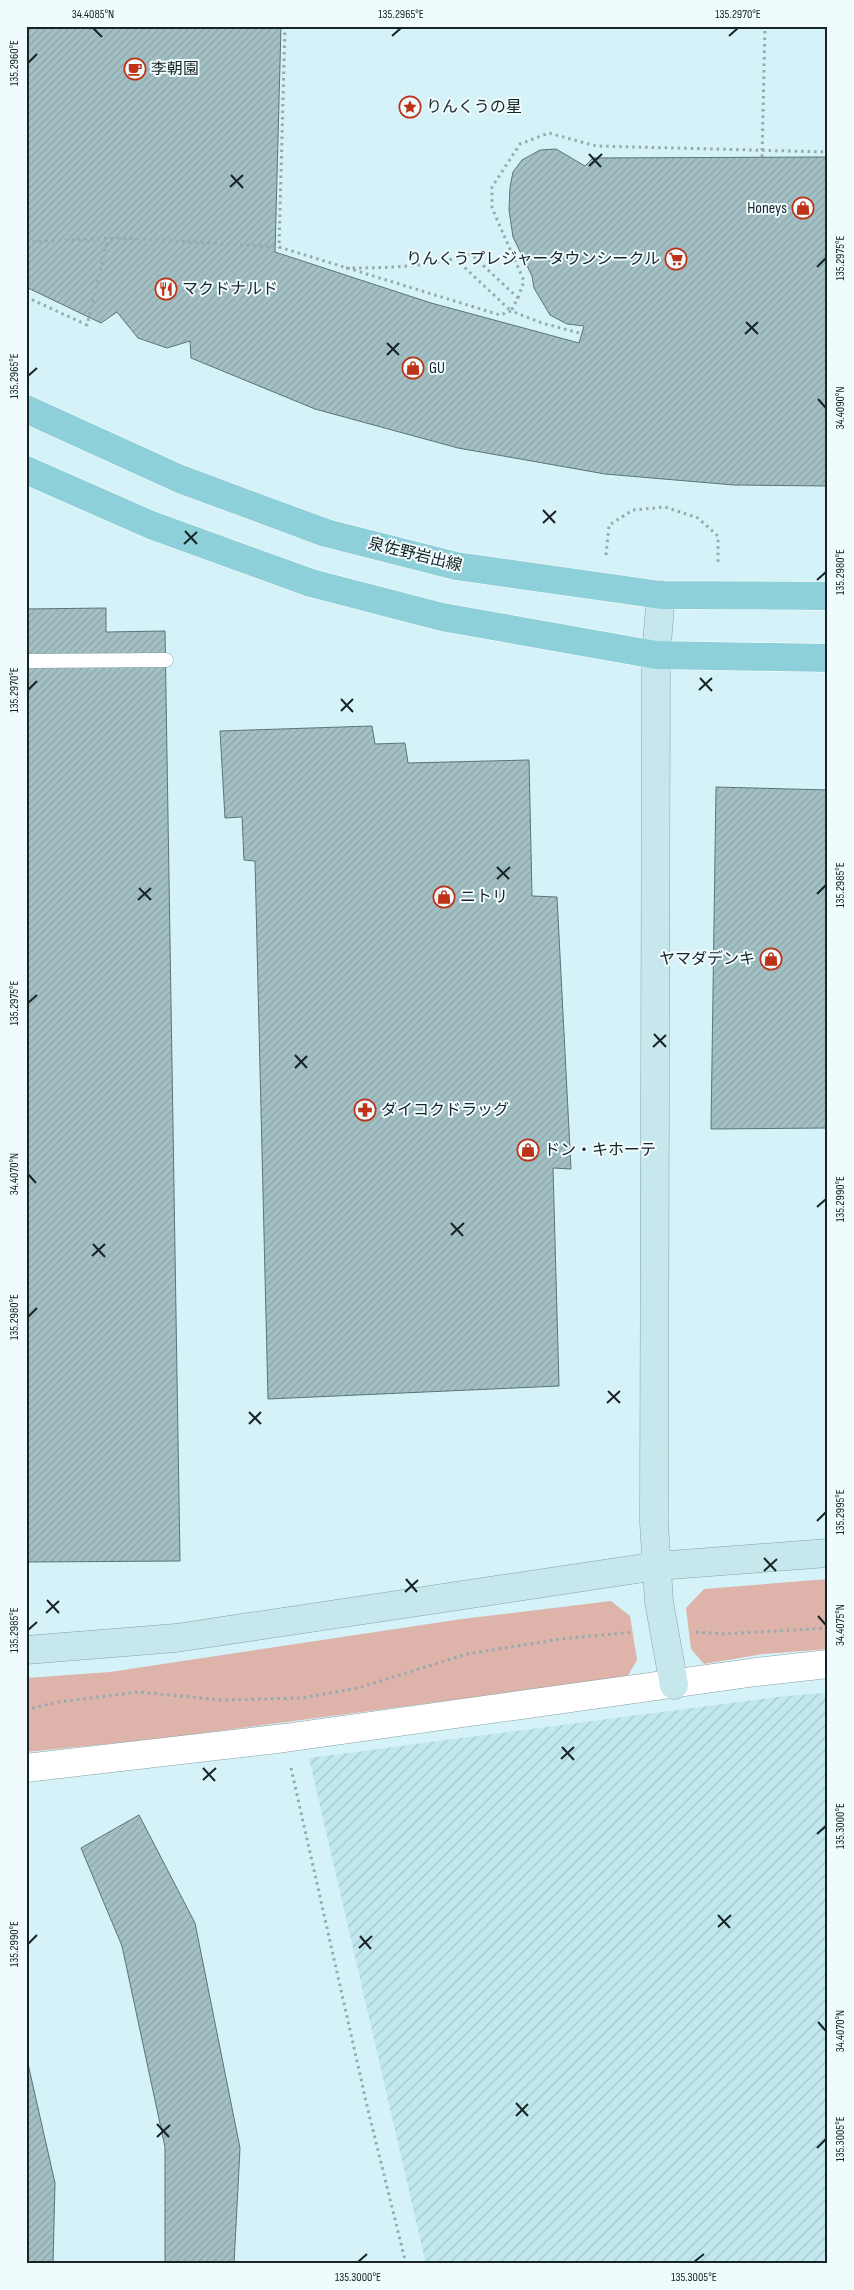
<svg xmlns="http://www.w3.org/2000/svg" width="854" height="2290" viewBox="0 0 854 2290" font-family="'Sofia Sans Condensed','Noto Sans JP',sans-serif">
<defs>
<pattern id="industrial-furrows" width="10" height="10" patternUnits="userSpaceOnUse" patternTransform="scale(1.25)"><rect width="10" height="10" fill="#c0e8ee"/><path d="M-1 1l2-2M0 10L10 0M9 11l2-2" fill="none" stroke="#a4c7cc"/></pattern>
<pattern id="building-hatch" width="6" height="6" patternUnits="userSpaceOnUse" patternTransform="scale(1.25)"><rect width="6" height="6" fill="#a3c0c4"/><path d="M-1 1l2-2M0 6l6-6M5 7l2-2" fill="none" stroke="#8ca5a8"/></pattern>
</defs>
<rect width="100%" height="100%" fill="#d4f2f7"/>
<!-- industrial -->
<path fill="url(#industrial-furrows)" d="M828 1693V2264H426L309 1758 785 1696Z"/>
<!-- green -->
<path fill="#deb3a9" d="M828 1579V1649L763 1654 704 1664 691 1649 686 1608 704 1589Z
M611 1601 630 1616 637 1660 627 1677 158 1739 26 1752V1678L110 1672 462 1619Z"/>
<!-- building -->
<path fill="url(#building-hatch)" stroke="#5a7579" d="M26 26H281L275 252 431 303 579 343 584 326 567 324 550 315 534 288 532 276 513 237 509 210 510 187 513 172 522 160 540 150 556 149 585 166 593 158 828 157V486L734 485 605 474 458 448 315 409 191 358 190 341 167 348 138 338 117 312 101 323 26 287Z
M106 608V632L165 631 180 1561 26 1562V609Z
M372 726 375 744 405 743 408 763 529 760 532 896 557 897 571 1169 553 1168 559 1386 268 1399 255 861 244 860 242 817 225 818 220 731Z
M716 787 828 790V1128L711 1129Z
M139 1815 195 1923 240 2148 234 2264H165V2147L122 1946 81 1848Z
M26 2055 55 2183 53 2264H26Z"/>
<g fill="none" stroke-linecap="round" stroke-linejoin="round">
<!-- lane casing -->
<g stroke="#85a2a6" stroke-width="15">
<path id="lane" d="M26 661 166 660"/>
</g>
<!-- street casing -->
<g stroke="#85a2a6" stroke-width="29">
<path id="street" d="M26 1768 285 1738 756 1672 828 1664"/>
</g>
<!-- secondary casing -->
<g stroke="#85a2a6" stroke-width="29">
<path id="secondary" d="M661 595 656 655 654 1523 659 1602 674 1685
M26 1650 176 1638 657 1566 828 1553"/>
</g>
<!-- primary casing -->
<g stroke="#fff" stroke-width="29">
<path id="primary" d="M26 409 180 479 326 533 456 566 661 595 828 596
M26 470 151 525 311 583 442 617 656 655 828 658"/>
</g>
<!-- path -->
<path stroke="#93abaf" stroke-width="3" stroke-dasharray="2.5 4" stroke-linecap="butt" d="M285 26 279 247 500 315 511 311 542 323 587 335
M762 157 765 26
M26 242 123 238 279 247
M346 268C389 268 430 267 471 254L518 298 511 311 463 266
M26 297 87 325 108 238
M518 298 524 281 492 208V187L520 144 549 133 596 146 828 152
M606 555 609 525 633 510 665 507 698 518 718 536V564
M696 1632 724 1634 828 1628
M26 1710 58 1702 138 1692 223 1700 302 1698 358 1688 467 1654 561 1639 634 1632
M291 1768 368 2110 406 2264"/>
<!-- lane -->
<use href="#lane" stroke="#fff" stroke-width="14"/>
<!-- street -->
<use href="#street" stroke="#fff" stroke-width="28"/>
<!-- secondary -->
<use href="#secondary" stroke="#c6e8ec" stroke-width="28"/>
<!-- primary -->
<use href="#primary" stroke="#8ed0da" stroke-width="28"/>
</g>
<!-- ticks -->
<path fill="none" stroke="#182325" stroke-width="2" d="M93 28 102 37M392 36 401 28M729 36 738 28M28 63 37 54M589 154 601 167M589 166 602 154M231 175 243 188M230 187 243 175M817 267 826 258M746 322 758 334M745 334 758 322M387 343 399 355M387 355 399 343M28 376 37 368M818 399 826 408M543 510 555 523M543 523 556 511M185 531 197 544M184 544 197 532M817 580 826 572M700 678 712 691M28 690 37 681M699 690 712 678M341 699 353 712M341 711 353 699M497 867 509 879M497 879 510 867M139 888 151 900M817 894 826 885M138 900 151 888M28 1003 37 995M654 1034 666 1047M653 1047 666 1035M295 1055 307 1068M295 1068 307 1056M28 1174 36 1183M817 1207 826 1199M451 1223 463 1236M451 1235 464 1223M93 1244 105 1257M92 1256 105 1244M28 1317 37 1308M608 1391 620 1403M607 1403 620 1391M249 1412 261 1424M249 1424 261 1412M817 1521 826 1512M764 1558 776 1571M764 1571 777 1559M406 1579 417 1592M405 1592 418 1580M47 1600 59 1613M46 1613 59 1601M818 1616 826 1625M28 1630 37 1622M562 1747 574 1760M561 1759 574 1747M203 1768 215 1781M203 1780 216 1768M817 1834 826 1826M718 1915 730 1928M718 1927 731 1915M360 1936 371 1949M28 1944 37 1935M359 1948 372 1936M818 2022 826 2031M516 2103 528 2116M516 2116 528 2104M157 2124 169 2137M157 2137 170 2125M817 2148 826 2139M358 2262 367 2254M694 2262 704 2254"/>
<!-- icons -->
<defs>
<g id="cafe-ring" transform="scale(1.125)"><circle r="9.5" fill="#effbfd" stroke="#be3318" stroke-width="1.5"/><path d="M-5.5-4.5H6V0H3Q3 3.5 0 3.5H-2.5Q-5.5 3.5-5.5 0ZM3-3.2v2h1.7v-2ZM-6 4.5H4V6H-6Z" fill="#be3318"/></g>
<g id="sight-ring" transform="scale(1.125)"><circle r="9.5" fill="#effbfd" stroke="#be3318" stroke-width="1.5"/><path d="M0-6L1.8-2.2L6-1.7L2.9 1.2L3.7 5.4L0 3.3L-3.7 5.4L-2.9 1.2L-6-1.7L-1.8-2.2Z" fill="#be3318"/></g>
<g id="shop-ring" transform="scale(1.125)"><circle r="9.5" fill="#effbfd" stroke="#be3318" stroke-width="1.5"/><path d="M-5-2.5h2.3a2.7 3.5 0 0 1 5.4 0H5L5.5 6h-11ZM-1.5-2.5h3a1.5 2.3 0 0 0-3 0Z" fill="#be3318"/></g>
<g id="supermarket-ring" transform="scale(1.125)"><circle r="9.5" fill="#effbfd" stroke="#be3318" stroke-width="1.5"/><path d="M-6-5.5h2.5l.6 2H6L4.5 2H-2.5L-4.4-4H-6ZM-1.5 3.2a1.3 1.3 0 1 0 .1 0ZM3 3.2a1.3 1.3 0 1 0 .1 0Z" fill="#be3318"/></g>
<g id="restaurant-ring" transform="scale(1.125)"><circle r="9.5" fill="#effbfd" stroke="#be3318" stroke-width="1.5"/><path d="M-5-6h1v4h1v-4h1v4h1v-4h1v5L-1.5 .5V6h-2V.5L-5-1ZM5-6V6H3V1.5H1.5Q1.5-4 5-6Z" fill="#be3318"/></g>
<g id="pharmacy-ring" transform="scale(1.125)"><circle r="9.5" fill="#effbfd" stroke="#be3318" stroke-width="1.5"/><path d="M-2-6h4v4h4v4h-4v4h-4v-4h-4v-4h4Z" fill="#be3318"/></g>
</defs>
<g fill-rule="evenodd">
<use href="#cafe-ring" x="135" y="69"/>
<use href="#sight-ring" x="410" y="107"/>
<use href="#shop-ring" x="803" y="208"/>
<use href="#supermarket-ring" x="676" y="259"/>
<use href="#restaurant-ring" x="166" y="289"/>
<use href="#shop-ring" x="413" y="368"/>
<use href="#shop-ring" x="444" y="897"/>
<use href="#shop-ring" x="771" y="959"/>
<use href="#pharmacy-ring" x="365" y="1110"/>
<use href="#shop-ring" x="528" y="1150"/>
</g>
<g text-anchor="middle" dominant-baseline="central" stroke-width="4" stroke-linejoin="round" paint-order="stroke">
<!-- poi labels -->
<g font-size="16" fill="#182325" stroke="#effbfd" text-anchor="start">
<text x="151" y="69">李朝園</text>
<text x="426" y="107">りんくうの星</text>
<text x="787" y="208" text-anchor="end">Honeys</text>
<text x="660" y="259" text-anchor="end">りんくうプレジャータウンシークル</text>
<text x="182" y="289">マクドナルド</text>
<text x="429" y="368">GU</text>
<text x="460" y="897">ニトリ</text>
<text x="755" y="959" text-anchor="end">ヤマダデンキ</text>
<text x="381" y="1110">ダイコクドラッグ</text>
<text x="544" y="1150">ドン・キホーテ</text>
</g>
<!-- street labels -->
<g font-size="16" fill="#182325" stroke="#effbfd">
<text transform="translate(415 555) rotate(14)">泉佐野岩出線</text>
</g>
</g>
<!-- border -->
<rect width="854" height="2290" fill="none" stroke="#effbfd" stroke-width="55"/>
<rect x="28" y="28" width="798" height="2234" fill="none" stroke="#182325" stroke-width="2"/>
<g font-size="12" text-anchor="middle" fill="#182325">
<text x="93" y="18">34.4085°N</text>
<text x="401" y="18">135.2965°E</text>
<text x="738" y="18">135.2970°E</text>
<text transform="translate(14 63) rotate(-90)" y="4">135.2960°E</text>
<text transform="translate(840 258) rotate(-90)" y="4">135.2975°E</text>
<text transform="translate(14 376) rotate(-90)" y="4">135.2965°E</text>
<text transform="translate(840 408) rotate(-90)" y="4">34.4090°N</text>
<text transform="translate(840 572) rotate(-90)" y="4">135.2980°E</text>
<text transform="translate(14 690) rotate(-90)" y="4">135.2970°E</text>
<text transform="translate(840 885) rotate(-90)" y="4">135.2985°E</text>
<text transform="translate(14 1003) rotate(-90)" y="4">135.2975°E</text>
<text transform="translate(14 1174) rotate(-90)" y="4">34.4070°N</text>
<text transform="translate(840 1199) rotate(-90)" y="4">135.2990°E</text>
<text transform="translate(14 1317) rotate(-90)" y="4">135.2980°E</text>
<text transform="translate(840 1512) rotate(-90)" y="4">135.2995°E</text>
<text transform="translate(840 1625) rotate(-90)" y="4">34.4075°N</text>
<text transform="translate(14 1630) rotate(-90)" y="4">135.2985°E</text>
<text transform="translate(840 1826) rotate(-90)" y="4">135.3000°E</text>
<text transform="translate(14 1944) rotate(-90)" y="4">135.2990°E</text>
<text transform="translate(840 2031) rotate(-90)" y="4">34.4070°N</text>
<text transform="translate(840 2139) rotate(-90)" y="4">135.3005°E</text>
<text x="358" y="2281">135.3000°E</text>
<text x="694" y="2281">135.3005°E</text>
</g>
</svg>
